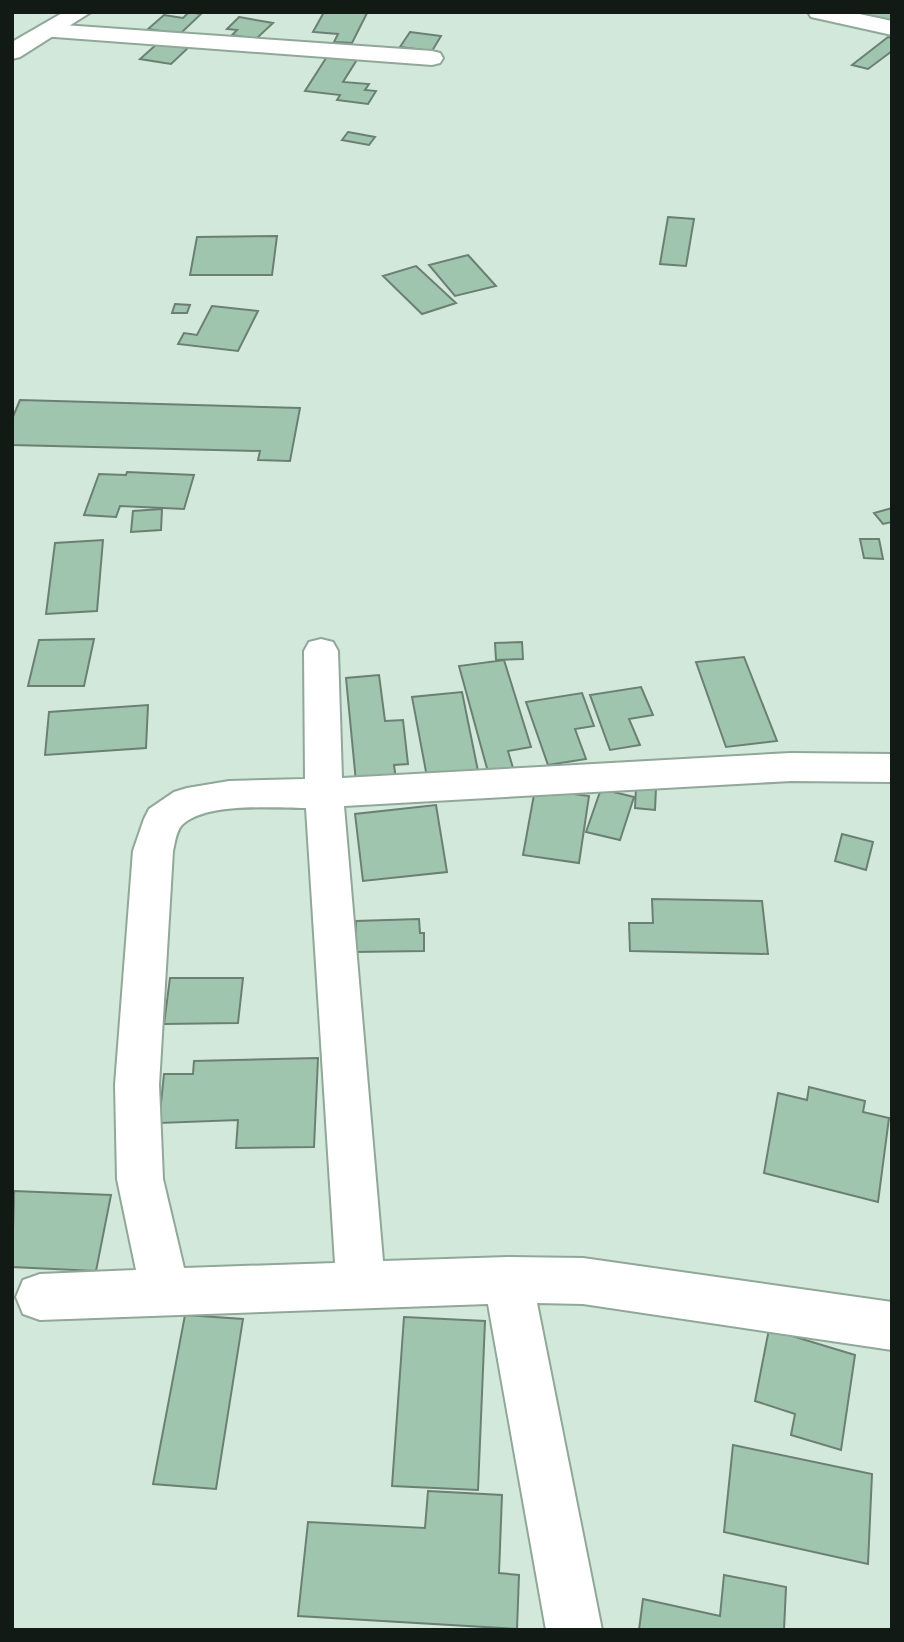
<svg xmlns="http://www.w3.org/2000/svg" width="904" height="1642" viewBox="0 0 904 1642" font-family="'Titillium Web',sans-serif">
<rect width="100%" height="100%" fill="#d1e8da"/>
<!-- building -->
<path fill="#a0c5ae" stroke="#6b8073" stroke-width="2" d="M189 12 201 14 180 34 148 29 164 15 183 18Z
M324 12H355L367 13 352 43 334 42 338 34 313 32Z
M860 12H892V23L856 16Z
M239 17 273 23 256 39 232 35 237 30 227 29Z
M410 32 441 36 432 51 400 47Z
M888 37 892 38V51L868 69 852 65Z
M158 43 188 48 171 64 140 59Z
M328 55 358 58 343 82 369 84 365 90 376 91 368 104 337 100 340 95 305 91Z
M348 132 375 137 369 145 342 140Z
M668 217 694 219 686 266 660 264Z
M277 236 272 275H190L197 237Z
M468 255 496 286 455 296 429 265Z
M416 266 456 303 422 314 383 276Z
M175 304 190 305 187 313H172Z
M212 306 258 311 238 351 178 344 184 333 197 335Z
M20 400 300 408 290 461 258 460 260 451 12 445V419Z
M127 472 194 475 184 509 120 506 116 517 84 515 99 474 126 475Z
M892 508V522L883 524 874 513Z
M162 509 161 530 131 532 133 511Z
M860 539H879L883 559 864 558Z
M103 540 97 611 46 614 55 543Z
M94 639 84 686H28L39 640Z
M522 642 523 659 496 660 495 643Z
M744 657 777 741 726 747 696 662Z
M504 660 531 747 508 751 513 768 488 772 459 666Z
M379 675 385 721 403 720 408 764 394 765 396 779 356 782 346 678Z
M641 687 653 715 629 719 640 745 610 750 590 695Z
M462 692 478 771 427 777 412 697Z
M582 693 594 726 575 729 586 759 548 765 526 702Z
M148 705 146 748 45 755 49 712Z
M636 787 656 788 655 810 635 808Z
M535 789 589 796 579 863 523 855Z
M601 789 634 797 620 840 586 832Z
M436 805 447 872 363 881 355 814Z
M842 834 873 842 866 870 835 861Z
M652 899 762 901 768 954 630 951 629 923H653Z
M419 919 420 933H424V951L355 952 356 921Z
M170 978H243L238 1023 164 1024Z
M318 1058 314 1147 236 1148 238 1120 159 1123 164 1074H193L194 1061Z
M809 1087 865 1101 863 1112 889 1118 878 1202 764 1173 778 1093 807 1100Z
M14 1191 111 1195 96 1271 12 1267Z
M185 1315 243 1319 216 1489 153 1484Z
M404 1317 485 1321 478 1490 392 1486Z
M769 1329 855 1355 841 1450 791 1435 795 1414 755 1401Z
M733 1445 872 1474 868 1564 724 1532Z
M428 1491 502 1495 499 1573 519 1575 517 1629 298 1616 308 1522 425 1528Z
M724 1575 786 1587 784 1630H639L643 1599 720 1616Z"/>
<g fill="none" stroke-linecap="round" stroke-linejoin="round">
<!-- street casing -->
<g stroke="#91a799" stroke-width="4">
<path id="street" d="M808 12H850L892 21V35L811 17Z
M49 24 432 51 440 53 443 58 440 63 432 65 41 36 38 31 41 26Z
M321 639 333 642 338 651 342 778 791 753 892 754V782L791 781 344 806 383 1261 508 1257 583 1258 892 1302V1350L583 1304 537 1303 602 1630H546L488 1304 40 1320 23 1314 16 1297 23 1280 40 1274 136 1270 117 1179 115 1085 133 851 144 819 149 809 174 792 187 788 229 781 305 779 304 651 309 642ZM306 808 335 1263 184 1268 163 1179 159 1085 173 851C175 843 176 831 182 825 206 802 273 808 306 808Z"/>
</g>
<!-- secondary casing -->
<g stroke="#91a799" stroke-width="4">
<path id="secondary" d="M64 12H91L20 57 12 59V42Z"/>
</g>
<!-- street -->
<use href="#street" fill="#fff" fill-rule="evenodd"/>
<!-- secondary -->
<use href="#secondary" fill="#fff" fill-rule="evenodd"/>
</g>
<!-- border -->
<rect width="904" height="1642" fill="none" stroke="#121a15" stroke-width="28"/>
</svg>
